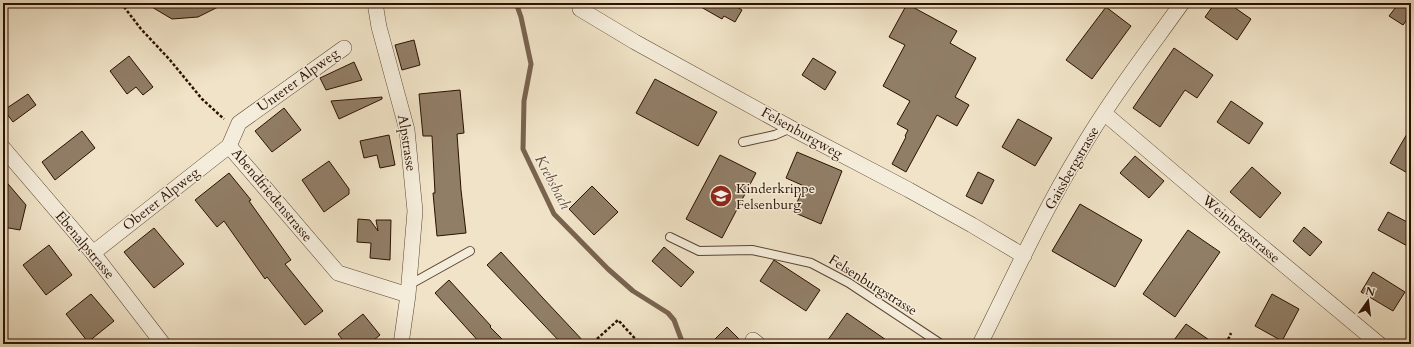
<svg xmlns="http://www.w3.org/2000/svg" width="1414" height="347" viewBox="0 0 1414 347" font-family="Cardo,serif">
<rect width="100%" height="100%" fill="#f0e3c7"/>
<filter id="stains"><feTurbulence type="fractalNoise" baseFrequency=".005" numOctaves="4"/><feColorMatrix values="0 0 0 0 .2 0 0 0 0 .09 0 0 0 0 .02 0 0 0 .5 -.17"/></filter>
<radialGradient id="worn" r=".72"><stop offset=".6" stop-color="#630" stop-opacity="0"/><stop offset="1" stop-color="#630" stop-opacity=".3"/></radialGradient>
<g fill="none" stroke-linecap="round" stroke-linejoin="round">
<!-- stream -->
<path stroke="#79634f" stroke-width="5" d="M516 3 521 17 531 64 524 101 523 149 554 214 608 269 633 291 668 313 674 320 683 344"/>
</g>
<!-- building -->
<path fill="#917e67" stroke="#2b1000" d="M145 3H226L198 17 172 19Z
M694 3H733L732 4 742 10 735 22 724 16 722 19Z
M1215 3H1228L1251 19 1237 40 1205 17Z
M1399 3H1411V14L1403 25 1389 16Z
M907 4 957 31 950 43 976 58 955 97 969 105 957 126 937 115 906 172 892 164 906 137 905 136 908 130 897 124 910 101 883 86 905 45 889 37Z
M1106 7 1131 26 1092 79 1066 60Z
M414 40 420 65 402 70 395 45Z
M1174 48 1213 75 1197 98 1185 90 1160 127 1133 108Z
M129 56 153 87 143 95 136 87 127 94 110 71Z
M813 58 836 72 825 90 802 75Z
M354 62 362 80 326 90 320 78Z
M655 79 717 112 698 146 636 113Z
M460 90 464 133 457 134 461 190 466 233 437 236 433 193H435L432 136H423L419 94Z
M28 94 36 105 13 122 4 110Z
M382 97V99L339 119 331 101Z
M1231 101 1263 123 1249 144 1217 122Z
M284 108 301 130 272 152 255 131Z
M1018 119 1052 138 1035 166 1002 147Z
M1411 127V175L1390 163Z
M82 131 95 148 55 180 42 162Z
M389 135 395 165 380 168 377 155 364 158 360 141Z
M797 152 842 171 821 224 793 212 804 186 786 178Z
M720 155 756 173 722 238 686 219Z
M1135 156 1164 181 1149 198 1120 173Z
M329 161 349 189V194L324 212 302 180Z
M1252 167 1281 193 1260 218 1230 192Z
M978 172 994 180 982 204 966 196Z
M229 173 251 200 249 201 291 260 285 264 323 311 305 325 267 277 265 279 224 221 217 227 195 200Z
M3 178 26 205 20 230 3 227Z
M592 186 618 212 594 235 569 209Z
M1080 204 1142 240 1115 287 1052 251Z
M1388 212 1411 224V248L1378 230Z
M358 219 370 220 378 231 376 220H391L390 260 370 258 371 243 357 242Z
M1304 227 1322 242 1310 256 1293 241Z
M154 228 184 264 154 288 124 252Z
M1188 230 1220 252 1175 317 1143 294Z
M49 245 72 275 46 295 23 265Z
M664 247 694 272 681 287 652 261Z
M501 252 542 297 586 344H562L487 265Z
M774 260 820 290 806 311 760 281Z
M1373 272 1405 292 1393 311 1361 292Z
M449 280 491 326 490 327 507 344H481L435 293Z
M91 294 114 321 88 342 66 314Z
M1272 294 1299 309 1282 341 1255 326Z
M847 313 892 344H825Z
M363 314 380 335 369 344H346L338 334Z
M1186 324 1215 344H1171Z
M727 327 744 344H710Z"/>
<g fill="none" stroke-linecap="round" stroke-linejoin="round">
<!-- lane casing -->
<g stroke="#5c4532" stroke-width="10">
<path id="lane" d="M743 142 775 135 791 128
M670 237 699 251 752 250 811 263 849 283 941 344
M409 285 470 251"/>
</g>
<!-- street casing -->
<g stroke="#5c4532" stroke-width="16">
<path id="street" d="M375 3 379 27 407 130 415 211 408 295 401 344
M580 9 635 42 791 128 909 190 972 225 1024 256
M1104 113 1205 199 1379 344
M229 146 338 273 408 295
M3 148 93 253 163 344
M93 253 229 146 239 123 344 48
M753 340 758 344
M980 344C1012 280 1042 214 1079 153 1109 101 1147 52 1182 3"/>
</g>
<!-- path -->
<path stroke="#2b1000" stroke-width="2.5" stroke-dasharray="3 2" stroke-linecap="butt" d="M121 3 141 29 170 60 202 99 224 119
M597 344V339L618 320 640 344
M1226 344 1231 333"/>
<!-- lane -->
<use href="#lane" stroke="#f5eddb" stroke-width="8"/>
<!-- street -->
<use href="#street" stroke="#f5eddb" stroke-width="15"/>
</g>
<!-- icons -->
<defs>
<g id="school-disc" transform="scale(1.15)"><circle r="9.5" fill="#8f2418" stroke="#f5eddb"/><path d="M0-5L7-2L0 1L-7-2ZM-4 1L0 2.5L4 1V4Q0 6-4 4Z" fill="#fff"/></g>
</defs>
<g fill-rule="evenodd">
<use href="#school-disc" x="721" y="196"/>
</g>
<g text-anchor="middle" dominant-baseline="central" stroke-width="3" stroke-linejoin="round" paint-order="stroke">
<!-- street labels -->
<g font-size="14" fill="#2b1000" stroke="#f5eddb">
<text transform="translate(298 80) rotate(-36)">Unterer Alpweg</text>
<text transform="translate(802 133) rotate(29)">Felsenburgweg</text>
<text transform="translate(407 143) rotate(81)">Alpstrasse</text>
<text transform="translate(1072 168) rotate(-60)">Gaissbergstrasse</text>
<text transform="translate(272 195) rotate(50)">Abendfriedenstrasse</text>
<text transform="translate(161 199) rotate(-38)">Oberer Alpweg</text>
<text transform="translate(1241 229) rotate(40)">Weinbergstrasse</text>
<text transform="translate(85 245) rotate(50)">Ebenalpstrasse</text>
<text transform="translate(873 285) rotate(32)">Felsenburgstrasse</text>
</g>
<!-- poi labels -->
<g font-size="14" fill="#2b1000" stroke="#f5eddb" text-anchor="start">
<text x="736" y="188">Kinderkrippe<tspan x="736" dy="16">Felsenburg</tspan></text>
</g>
<!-- water labels -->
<g font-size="15" font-style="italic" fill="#664f3b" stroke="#f5eddb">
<text transform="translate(553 182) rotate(62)">Krebsbach</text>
</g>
</g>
<!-- margin -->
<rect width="1414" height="347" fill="none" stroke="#f0e3c7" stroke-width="16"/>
<rect x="4" y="4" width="1406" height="339" fill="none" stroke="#2b1000" stroke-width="2"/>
<rect x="8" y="8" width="1398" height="331" fill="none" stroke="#2b1000"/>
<!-- north arrow -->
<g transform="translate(1368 301) rotate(14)" stroke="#f5eddb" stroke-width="3" paint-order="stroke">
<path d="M0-3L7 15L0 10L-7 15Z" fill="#2b1000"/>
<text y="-6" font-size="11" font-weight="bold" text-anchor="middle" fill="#2b1000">N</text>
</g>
<rect width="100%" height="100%" filter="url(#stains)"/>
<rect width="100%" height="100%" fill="url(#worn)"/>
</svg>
